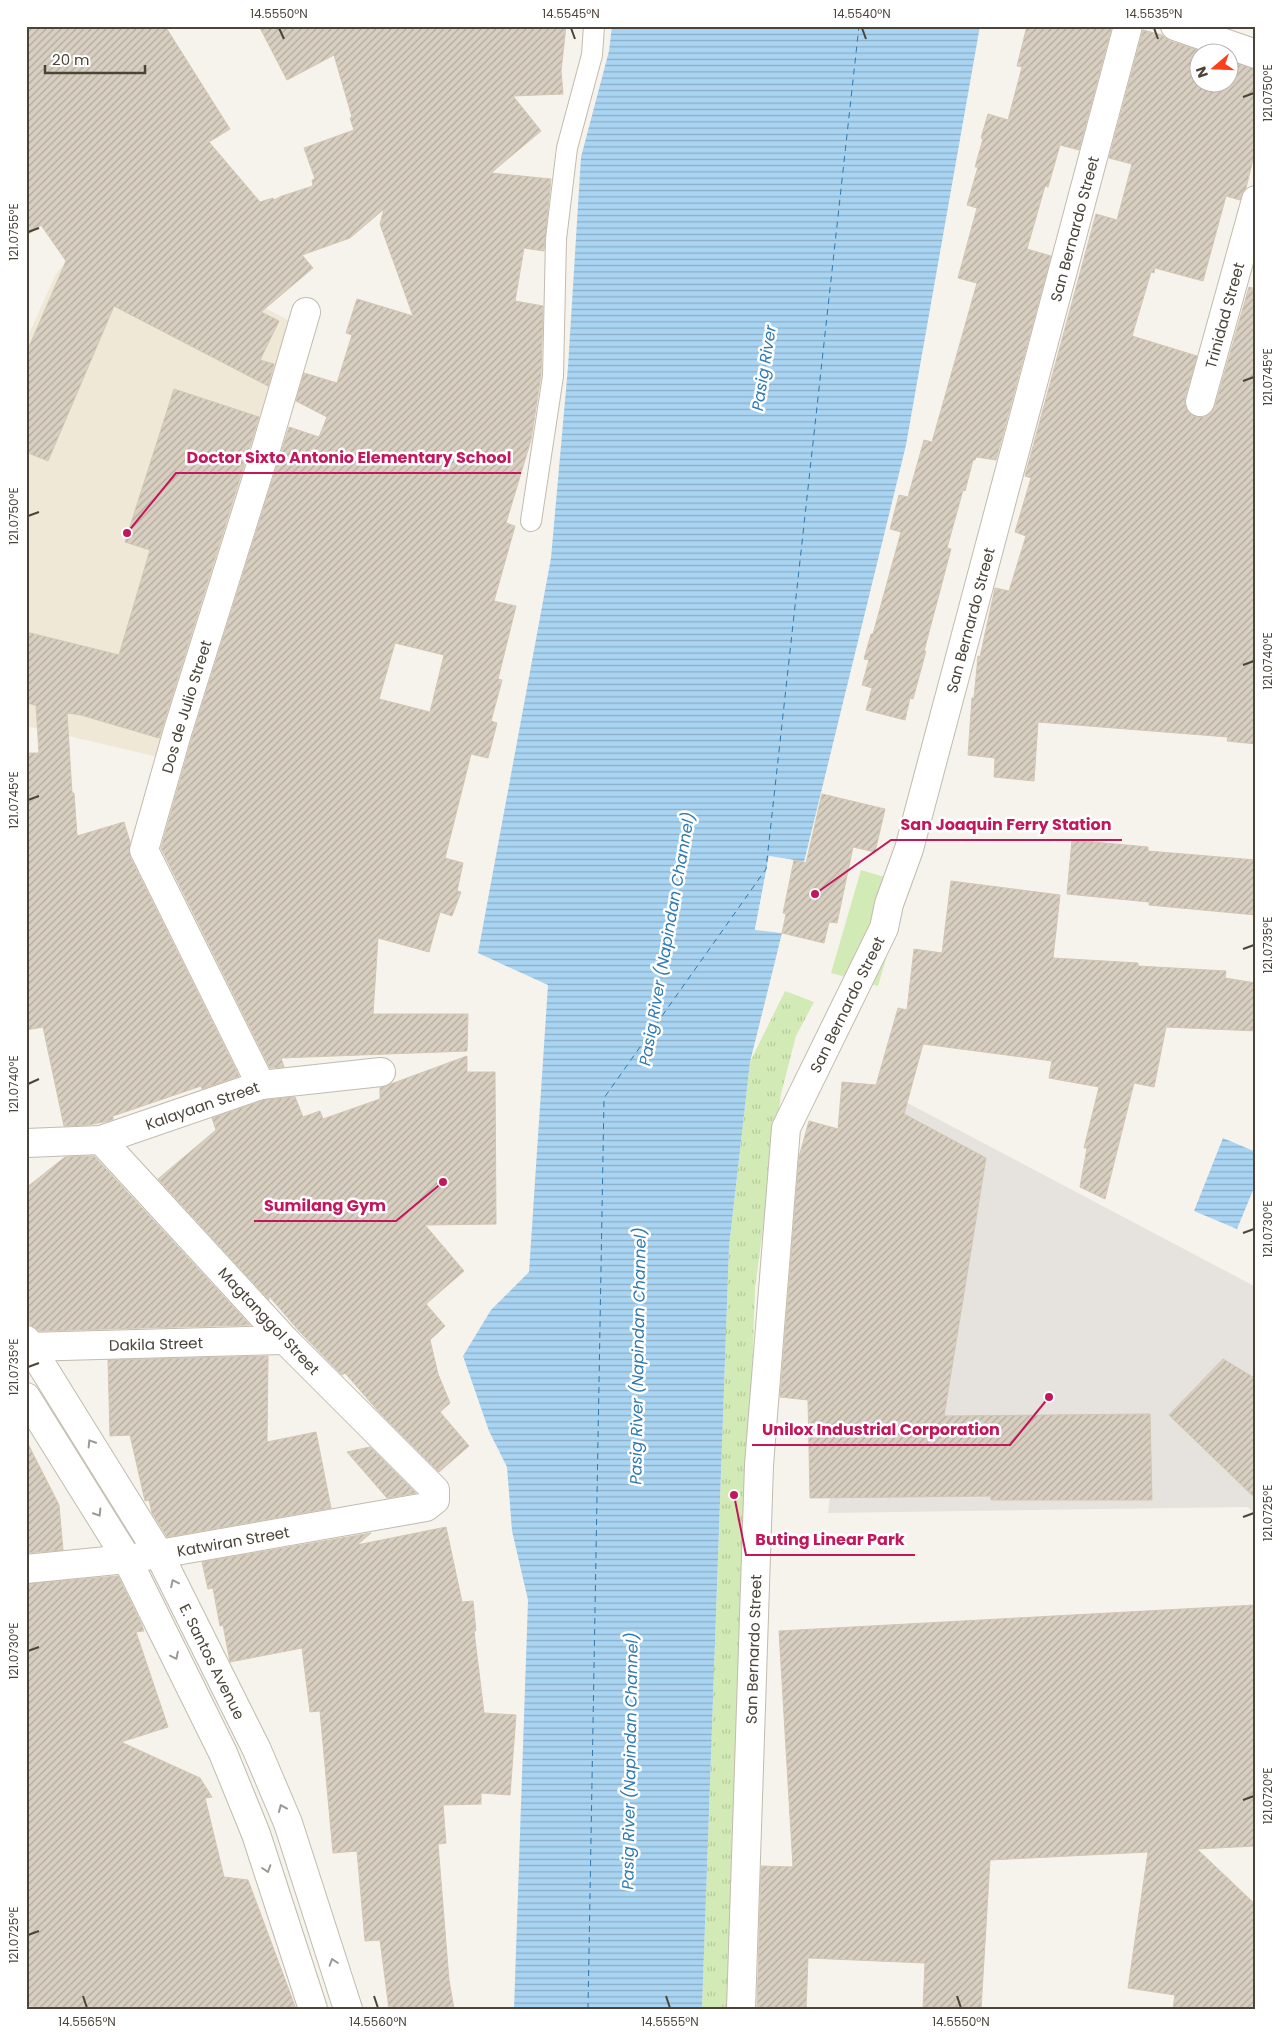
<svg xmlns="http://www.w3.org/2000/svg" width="1282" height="2035" viewBox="0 0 1282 2035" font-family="Poppins,sans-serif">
<defs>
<pattern id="park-tufts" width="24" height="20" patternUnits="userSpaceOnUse" patternTransform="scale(1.25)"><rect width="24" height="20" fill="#d2eab5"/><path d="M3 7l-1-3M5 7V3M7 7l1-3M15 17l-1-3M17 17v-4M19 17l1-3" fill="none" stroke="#b6ca9c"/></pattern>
<pattern id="water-rules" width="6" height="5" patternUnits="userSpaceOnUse" patternTransform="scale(1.25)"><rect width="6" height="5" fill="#a9d4f2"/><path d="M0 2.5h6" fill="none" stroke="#8caec5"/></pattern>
<pattern id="building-hatch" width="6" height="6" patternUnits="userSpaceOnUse" patternTransform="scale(1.25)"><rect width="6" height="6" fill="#d8cfc1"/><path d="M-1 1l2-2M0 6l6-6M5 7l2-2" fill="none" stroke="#b1aa9e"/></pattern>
</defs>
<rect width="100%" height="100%" fill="#f6f3ec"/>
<!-- industrial -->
<path fill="#e6e2dd" d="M881 1089 1256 1287V1515L1248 1507 828 1513Z"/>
<!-- education -->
<path fill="#efe8d6" d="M99 221 290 321 162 758 26 726V340L56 274Z"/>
<!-- grass -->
<path fill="#d2eab5" d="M861 870 908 884 878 986 831 973Z"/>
<!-- park -->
<path fill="url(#park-tufts)" d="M785 991 814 1002 796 1036 781 1094 755 1288 741 1702 728 2009H702L729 1247 750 1062Z"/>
<!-- water -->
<path fill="url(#water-rules)" d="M612 26H980L906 445 804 862 769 856 755 929 782 933 750 1062 729 1247 702 2009H514L528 1600 512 1531 507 1467 489 1431 463 1356 491 1310 529 1272 548 985 478 953 551 558 568 367 581 157 609 51Z
M1223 1138 1256 1152V1183L1237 1229 1194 1211Z"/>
<!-- pier -->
<path fill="#f6f3ec" d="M769 856 794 860V863L771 859 758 927 783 931 782 933 755 930Z"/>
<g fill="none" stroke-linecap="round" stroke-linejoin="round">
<!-- ferry -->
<path stroke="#2e7ab2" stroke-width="1" stroke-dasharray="6 5" stroke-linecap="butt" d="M588 2009 604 1098 766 869 859 26"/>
</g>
<!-- building -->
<path fill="url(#building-hatch)" stroke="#d3c7b4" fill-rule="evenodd" d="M26 26H165L230 129 209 142 260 202 273 198 274 200 282 196 313 186 312 180 315 179 304 148 354 130 350 118 352 117 334 55 287 80 259 26H566L561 71 563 94 513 96 541 131 491 173 551 179 544 251 524 248 515 301 543 306 541 375 531 440 506 523 515 526 494 601 516 606 498 679 502 680 491 721 497 723 488 758 471 754 445 858 463 863 457 891 461 892 452 916 440 912 429 952 378 938 373 1014H468L467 1051 281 1058 284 1067 270 1068 161 848 193 734 289 427 319 437 327 417 296 401 304 373 337 383 352 335 346 333 357 299 413 316 380 224 384 209 350 238 302 255 313 268 261 312 279 321 260 360 274 364 268 386 114 306 48 461 26 452V354L66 261 41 225 26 236ZM395 643 444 655 430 712 379 699Z
M1027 26H1112L1079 150 1060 145 1048 187 1045 186 1027 249 1051 256 996 460 976 457 975 460H973L965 491 963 490 947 548 951 549 924 651H926L913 699 910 698 905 720 866 710 872 688 862 685 869 660 864 659 871 634H873L901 532 890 529 899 495 908 497 924 440 932 442 977 283 958 278 977 208 967 205 978 167H975L983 139 981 138 988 114 1008 120 1022 67 1017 66Z
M1143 30 1162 35 1170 41 1204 52H1200V82H1230V61L1256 69V147L1246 188 1240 200 1226 196 1203 281 1155 268 1154 273 1151 272 1132 336 1197 356 1185 398V405L1189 413 1196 417H1204L1211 413 1215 406 1249 287 1256 289V744L1227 741 1228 737 1038 722 1034 781 994 777 995 758 968 755 972 698H974L978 656 980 657 995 588 1009 591 1026 536 1015 532 1031 478 1025 476 1096 214 1117 220 1132 164 1109 158Z
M174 389 259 417 159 738 81 715 67 713 72 793H74L77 836 124 822 130 842V857L239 1076 202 1089 201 1086 113 1116V1119L109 1121 88 1125 64 1126 43 1027 26 1030V753H39L36 705 26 703V632L119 655 150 550 125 542Z
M822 794 885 809 875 852 853 847 837 923 829 922 824 943 782 933 786 914 783 913 794 860 806 863Z
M1072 840 1148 847V851L1256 860V915L1149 905V902L1067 894Z
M951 881 1060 895 1053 958 1138 963V966L1226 971 1225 978 1256 983V1031L1166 1027 1154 1087 1134 1083 1105 1199 1080 1187 1087 1148H1084L1099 1087 1049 1078 1052 1061 923 1044 904 1114 986 1158 944 1416 1150 1414 1152 1500H991V1496L810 1498 808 1400 780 1397 799 1157 809 1121 838 1129 842 1082 876 1085 898 1008 907 1010 914 949 942 953Z
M467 1056V1072H495L496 1224 425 1225 464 1271 426 1304 445 1326 430 1340 438 1374 450 1403 440 1412 469 1446 439 1472 379 1412 345 1373 342 1375 300 1332 269 1296V1300L158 1179 216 1130 212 1118 264 1100 295 1097 303 1117 320 1111 323 1119 380 1099V1088Z
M94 1156 250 1325 39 1331 30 1325 28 1292H26V1188L65 1157Z
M268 1356 267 1442 316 1432 331 1508 167 1537 152 1513 149 1500 145 1501 130 1435 110 1436 108 1360Z
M1223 1359 1256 1379V1499L1169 1415Z
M26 1440 59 1505 63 1550 26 1553Z
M370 1447 416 1493 387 1498 347 1452Z
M446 1527 462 1602 473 1601 476 1631H474L484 1713 516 1715 510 1795 481 1793V1804L443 1805 446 1843 438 1844 449 1980 454 2009H389L380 1940 365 1941 357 1851 333 1853 320 1711 310 1712 302 1648 230 1662 223 1625 220 1626 213 1588 208 1589 202 1562 371 1533 357 1545Z
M118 1576 141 1623 144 1631 136 1632 168 1727 121 1742 200 1778 212 1797 205 1798 224 1877 248 1880 296 2009H44L26 2005V1584Z
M1256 1605V1846L1197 1849 1256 1905V2009H1173L1175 1995 1128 1988 1148 1852 990 1860 981 2009H923L925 1963 808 1958 806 2009H757L761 1866 793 1867 779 1631Z"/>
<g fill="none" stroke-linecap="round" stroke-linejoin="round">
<!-- pedestrian casing -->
<g stroke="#c2bbae" stroke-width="22">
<path id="pedestrian" d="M531 521 553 376 556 239 567 148 592 55 594 26"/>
</g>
<!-- minor casing -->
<g stroke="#c2bbae" stroke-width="30">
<g id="minor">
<path d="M1175 26 1256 54"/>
<path id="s1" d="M1200 402 1256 200"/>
<path id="s2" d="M261 1085 144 850 178 730 265 452 306 312"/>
<path id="s3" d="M26 1143 101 1140 261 1085 381 1072"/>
<path id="s4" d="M26 1347 285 1340"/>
<path id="s5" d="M26 1569 127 1559 159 1554 426 1507 435 1500V1490L285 1340 101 1140"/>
<path id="s6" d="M741 2009 759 1465 786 1128 884 928 889 904 909 849 1128 26"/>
</g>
</g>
<!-- tertiary casing -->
<g stroke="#c2bbae" stroke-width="30">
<g id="tertiary">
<path id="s7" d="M26 1340 159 1554 257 1750 288 1823 348 2009"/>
<path d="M26 1397 127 1559 223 1753 256 1834 313 2009"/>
</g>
</g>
<!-- pedestrian -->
<use href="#pedestrian" stroke="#fff" stroke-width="20"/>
<!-- minor -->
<use href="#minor" stroke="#fff" stroke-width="28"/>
<!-- tertiary -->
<use href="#tertiary" stroke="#fff" stroke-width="28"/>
</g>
<!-- one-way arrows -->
<defs><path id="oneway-chevron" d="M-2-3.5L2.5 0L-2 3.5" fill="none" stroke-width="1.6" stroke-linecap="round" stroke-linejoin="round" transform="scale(1.25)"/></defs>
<g stroke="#9c9892">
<use href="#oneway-chevron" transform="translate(91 1443) rotate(-122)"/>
<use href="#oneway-chevron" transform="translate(98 1513) rotate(58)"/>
<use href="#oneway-chevron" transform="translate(174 1583) rotate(-116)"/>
<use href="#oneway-chevron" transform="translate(175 1656) rotate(64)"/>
<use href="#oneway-chevron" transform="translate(282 1808) rotate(-113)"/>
<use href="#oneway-chevron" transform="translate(267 1869) rotate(72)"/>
<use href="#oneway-chevron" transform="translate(333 1962) rotate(-108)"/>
</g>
<!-- ticks -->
<path fill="none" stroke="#4b4439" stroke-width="2" d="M279 28 284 39M571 28 575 39M862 28 866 39M1154 28 1158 39M1243 97 1254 93M28 232 39 228M1243 381 1254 377M28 516 39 512M1243 665 1254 661M28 800 39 796M1243 949 1254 945M28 1084 39 1079M1243 1233 1254 1229M28 1367 39 1363M1243 1517 1254 1513M28 1651 39 1647M1243 1800 1254 1796M28 1935 39 1931M83 1996 87 2008M374 1996 378 2008M666 1996 670 2008M957 1996 961 2008"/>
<g text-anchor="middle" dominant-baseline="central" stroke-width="5" stroke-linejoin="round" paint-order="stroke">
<!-- street labels -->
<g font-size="15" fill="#4b4439" stroke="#fff">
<text stroke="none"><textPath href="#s6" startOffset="1830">San Bernardo Street</textPath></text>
<text stroke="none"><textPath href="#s1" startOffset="90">Trinidad Street</textPath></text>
<text stroke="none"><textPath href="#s6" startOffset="1425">San Bernardo Street</textPath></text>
<text stroke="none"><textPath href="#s2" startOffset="412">Dos de Julio Street</textPath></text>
<text stroke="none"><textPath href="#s6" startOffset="1020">San Bernardo Street</textPath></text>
<text stroke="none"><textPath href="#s3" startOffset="182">Kalayaan Street</textPath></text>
<text transform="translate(269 1321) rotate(47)">Magtanggol Street</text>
<text stroke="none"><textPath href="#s4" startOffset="130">Dakila Street</textPath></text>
<text stroke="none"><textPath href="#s5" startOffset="209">Katwiran Street</textPath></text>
<text stroke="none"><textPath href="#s6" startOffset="360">San Bernardo Street</textPath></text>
<text stroke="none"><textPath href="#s7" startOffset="372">E. Santos Avenue</textPath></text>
</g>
<!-- water labels -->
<g font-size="16" font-style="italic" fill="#2e7ab2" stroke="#fff">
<text transform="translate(764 368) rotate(-81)">Pasig River</text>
<text transform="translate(667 939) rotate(-80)">Pasig River (Napindan Channel)</text>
<text transform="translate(638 1356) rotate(-89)">Pasig River (Napindan Channel)</text>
<text transform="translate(630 1761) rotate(-89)">Pasig River (Napindan Channel)</text>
</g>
</g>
<!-- callouts -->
<path fill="none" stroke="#c2185b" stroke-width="2" d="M127 533L176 473H521M815 894L891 840H1122M443 1182L396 1221H254M1049 1397L1010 1445H752M734 1495L746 1555H915"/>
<g fill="#c2185b" stroke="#fff" stroke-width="2">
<circle cx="127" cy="533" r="5"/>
<circle cx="815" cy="894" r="5"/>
<circle cx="443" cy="1182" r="5"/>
<circle cx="1049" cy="1397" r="5"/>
<circle cx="734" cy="1495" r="5"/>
</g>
<g font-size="16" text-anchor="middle" font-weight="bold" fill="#c2185b" stroke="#fff" stroke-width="5" stroke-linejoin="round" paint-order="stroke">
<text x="349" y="463">Doctor Sixto Antonio Elementary School</text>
<text x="1006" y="830">San Joaquin Ferry Station</text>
<text x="325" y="1211">Sumilang Gym</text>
<text x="881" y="1435">Unilox Industrial Corporation</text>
<text x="830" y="1545">Buting Linear Park</text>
</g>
<!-- border -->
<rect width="1282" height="2035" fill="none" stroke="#ffffff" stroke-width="55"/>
<!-- north arrow -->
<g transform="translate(1214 68) rotate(251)"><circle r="24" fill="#ffffff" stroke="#b7b4b0"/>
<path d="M0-4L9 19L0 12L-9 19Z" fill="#fc3f1d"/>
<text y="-8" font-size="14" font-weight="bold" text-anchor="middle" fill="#4b4439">N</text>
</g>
<!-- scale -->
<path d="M45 65v8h100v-8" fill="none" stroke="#4b4439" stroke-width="2.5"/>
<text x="52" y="65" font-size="15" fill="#4b4439" stroke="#ffffff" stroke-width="4" paint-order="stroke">20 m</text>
<rect x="28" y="28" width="1226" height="1980" fill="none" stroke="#4b4439" stroke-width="2"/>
<g font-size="12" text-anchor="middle" fill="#4b4439">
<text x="279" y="18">14.5550°N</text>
<text x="571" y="18">14.5545°N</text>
<text x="862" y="18">14.5540°N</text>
<text x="1154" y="18">14.5535°N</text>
<text transform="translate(1268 93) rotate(-90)" y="4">121.0750°E</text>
<text transform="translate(14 232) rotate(-90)" y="4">121.0755°E</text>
<text transform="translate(1268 377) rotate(-90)" y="4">121.0745°E</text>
<text transform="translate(14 516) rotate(-90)" y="4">121.0750°E</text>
<text transform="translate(1268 661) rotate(-90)" y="4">121.0740°E</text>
<text transform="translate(14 800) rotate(-90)" y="4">121.0745°E</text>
<text transform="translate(1268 945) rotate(-90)" y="4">121.0735°E</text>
<text transform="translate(14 1084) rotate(-90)" y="4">121.0740°E</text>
<text transform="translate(1268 1229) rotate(-90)" y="4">121.0730°E</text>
<text transform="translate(14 1367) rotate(-90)" y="4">121.0735°E</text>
<text transform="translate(1268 1513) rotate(-90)" y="4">121.0725°E</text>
<text transform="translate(14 1651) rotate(-90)" y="4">121.0730°E</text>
<text transform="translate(1268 1796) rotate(-90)" y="4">121.0720°E</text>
<text transform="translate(14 1935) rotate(-90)" y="4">121.0725°E</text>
<text x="87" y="2026">14.5565°N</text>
<text x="378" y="2026">14.5560°N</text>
<text x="670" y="2026">14.5555°N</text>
<text x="961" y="2026">14.5550°N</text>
</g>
</svg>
